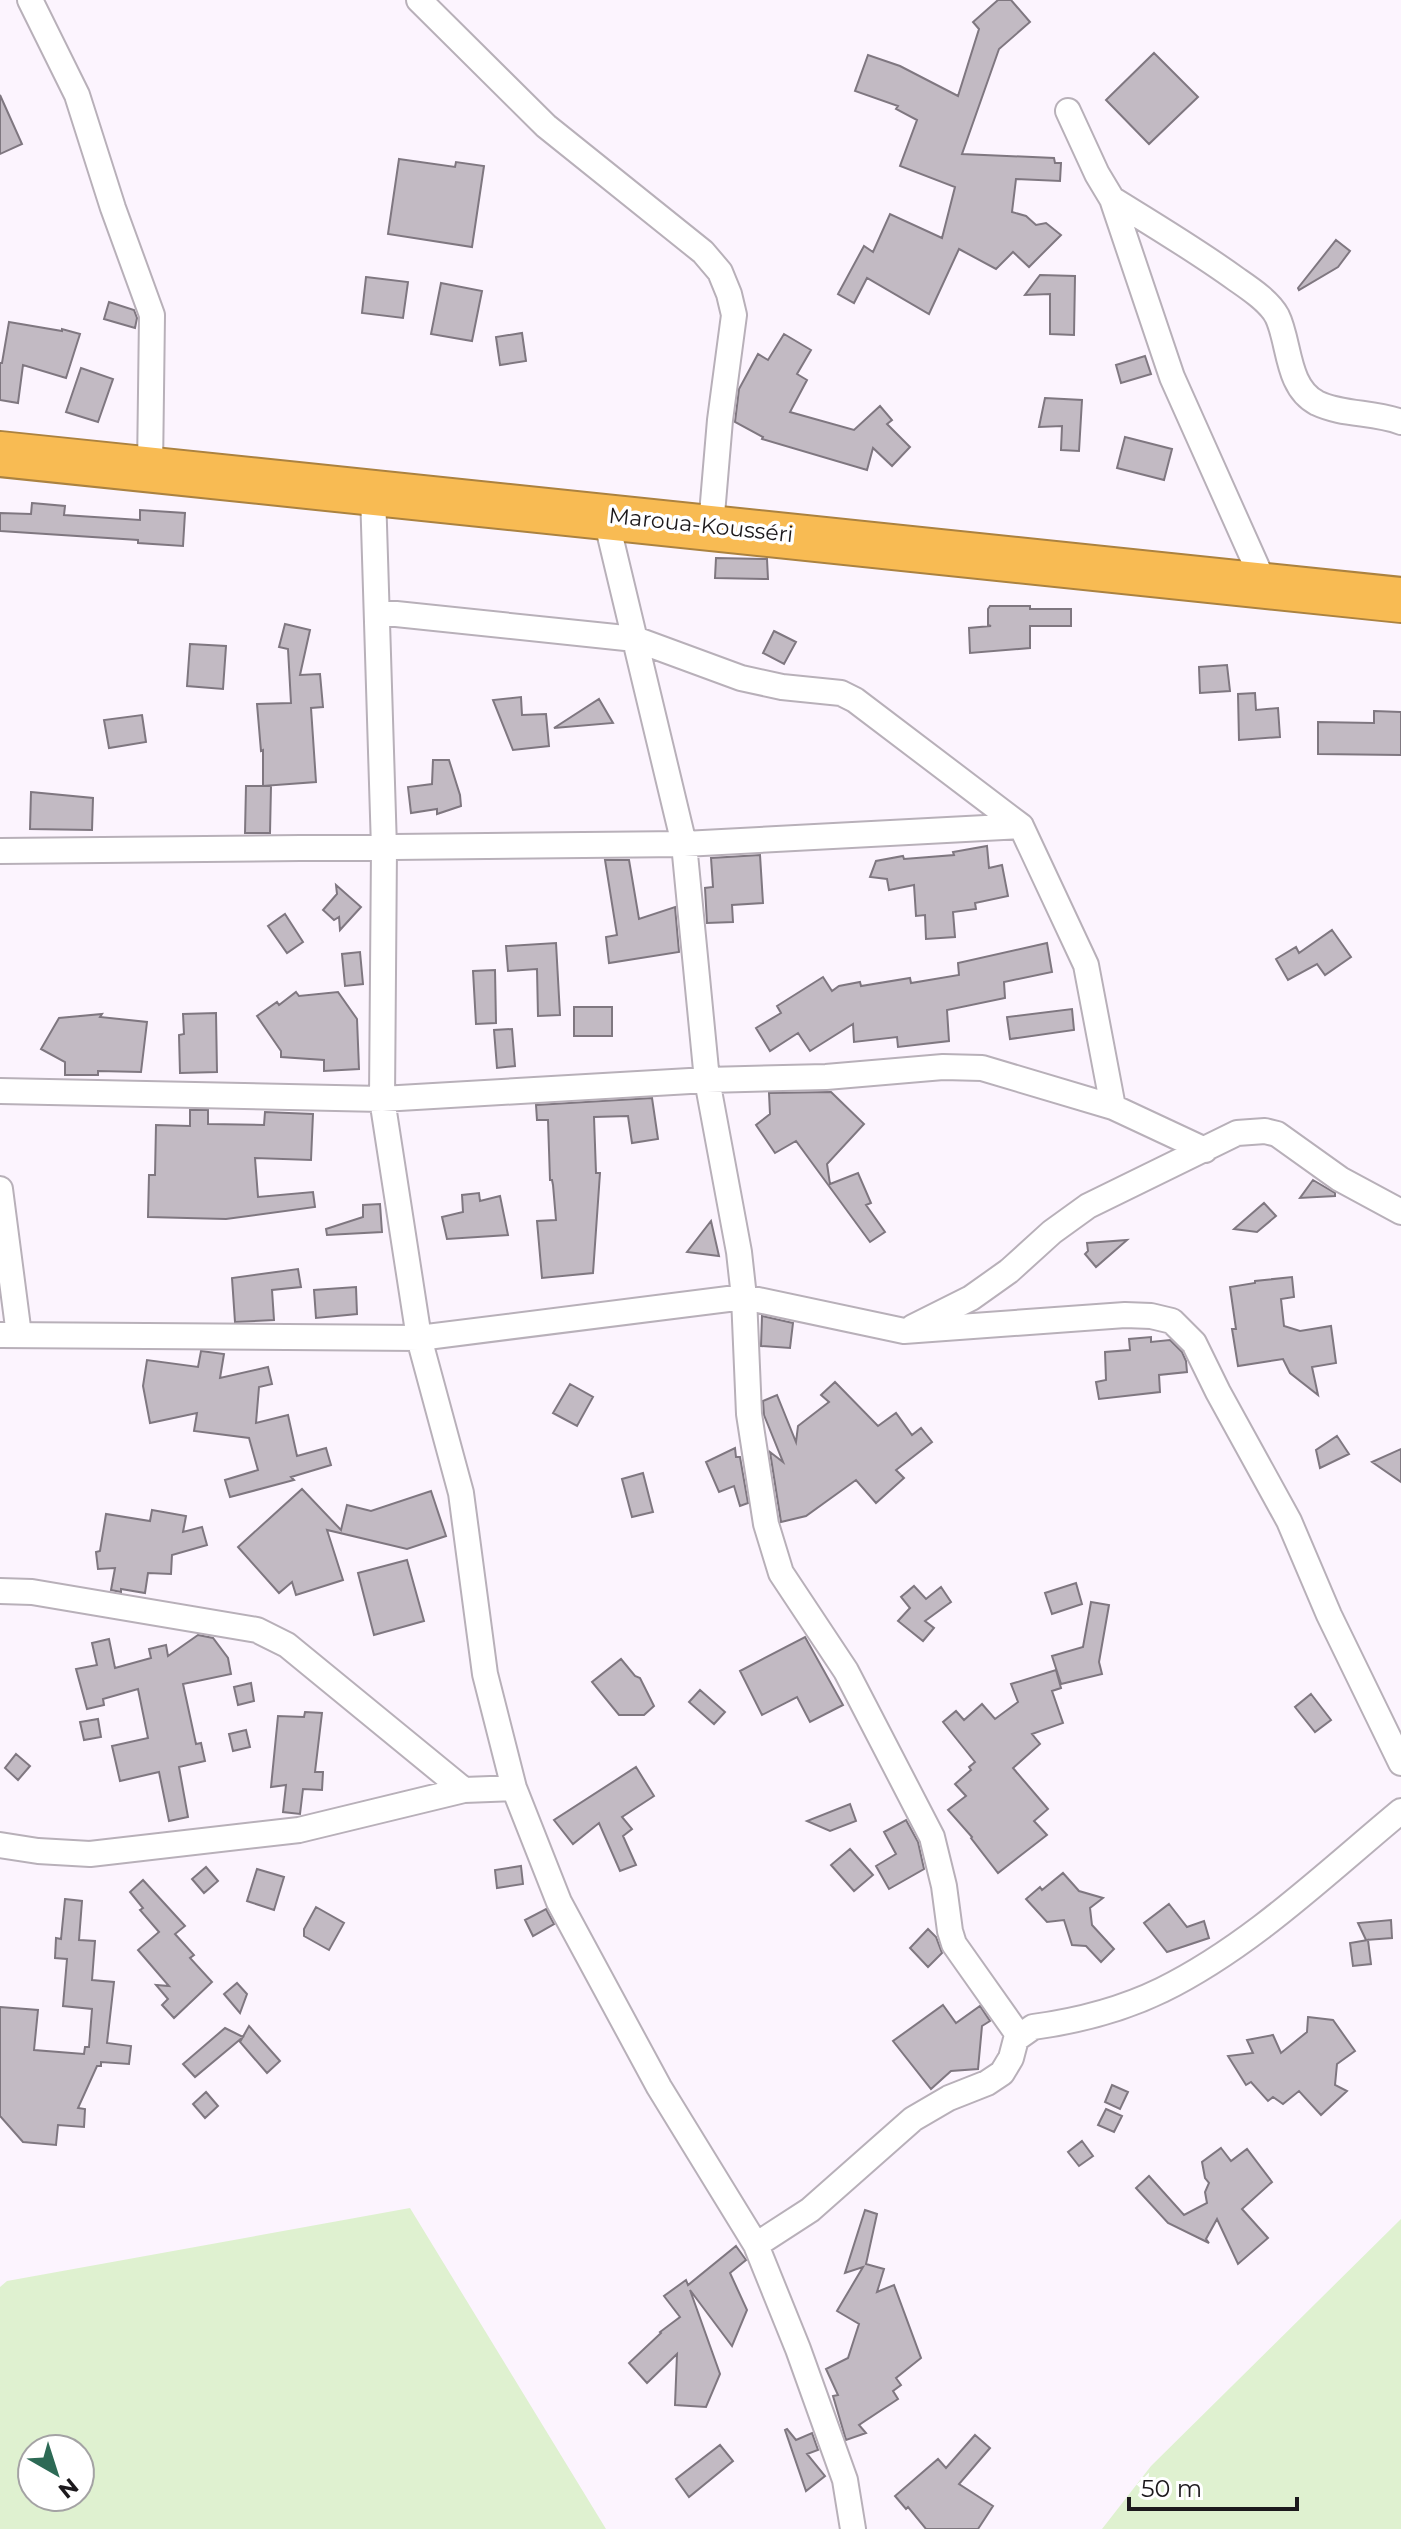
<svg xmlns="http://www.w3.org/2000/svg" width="1401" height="2529" viewBox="0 0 1401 2529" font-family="Montserrat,sans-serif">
<rect width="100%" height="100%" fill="#fcf4fe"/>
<!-- green -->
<path fill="#dff1d0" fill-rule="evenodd" d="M410 2208 606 2529H0V2287L7 2281ZM80 2449V2497H32V2449Z
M1401 2219V2529H1102L1151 2466Z"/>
<!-- building -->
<path fill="#c2bac3" stroke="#7f7780" stroke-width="2" d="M998 0H1011L1030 22 999 49 962 154 1054 158 1055 163H1061L1060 181 1016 179 1012 212 1026 216 1036 225 1046 223 1061 235 1029 267 1013 252 996 269 959 249 929 314 867 278 854 303 838 294 864 246 873 252 890 214 942 238 955 187 900 166 917 120 896 109 898 106 855 91 868 55 900 66 958 96 979 29 973 22Z
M1154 53 1198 97 1149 144 1106 100Z
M0 95 22 144 0 154Z
M399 159 455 167 456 162 484 166 472 247 388 234Z
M1336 240 1350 251 1338 267 1299 290 1298 288Z
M1040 275 1075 276 1074 335 1050 334V294L1025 295Z
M366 277 408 282 403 318 362 313Z
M441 283 482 291 472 341 431 334Z
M109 302 134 310 137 318 135 328 104 319Z
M9 322 62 331V329L80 334 66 378 23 365 18 403 0 400V363H2Z
M522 333 526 361 500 365 496 337Z
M784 334 811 350 797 374 807 380 790 412 854 430 880 406 892 420 887 424 910 447 892 466 873 448 867 470 762 439 763 437 735 422 739 389 758 354 768 360Z
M1145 356 1151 374 1121 383 1116 365Z
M81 368 113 379 98 422 66 412Z
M1045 398 1082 400 1079 451 1061 450 1062 426 1039 427Z
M1125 437 1172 449 1164 480 1117 468Z
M32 503 65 506 64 515 140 520V510L185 513 183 546 138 543V540L0 531V513L31 514Z
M716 558 767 559 768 579 715 578Z
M990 606H1030V609H1071V626H1030V648L970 653 969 628 991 626 988 625V609Z
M285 624 310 630 300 675 320 674 323 707 311 708 316 782 263 786V750L261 751 257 704 291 703 288 649 279 647Z
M774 631 796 642 784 664 763 653Z
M190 644 226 646 223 689 187 686Z
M1227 665 1230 691 1200 693 1199 667Z
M1255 693 1256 710 1278 708 1280 737 1239 740 1238 694Z
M521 697 522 715 546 714 549 746 513 750 493 700Z
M599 699 613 723 554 728Z
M1374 711 1401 712V755L1318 754V722L1374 723Z
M142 715 146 742 109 748 104 720Z
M433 760H449L460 795 461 806 437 814V809L411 813 408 787 432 784Z
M246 786H271L270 833H245Z
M31 792 93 798 92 830 30 829Z
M987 846 989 868 1002 865 1008 896 975 903 976 909 953 912 955 937 926 939 925 915 916 916 914 885 889 890 887 879 870 877 876 861 903 856 904 859 954 855 953 852Z
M760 855 763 903 732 905 733 922 707 923 705 888 713 887 711 858Z
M605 860H629L639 919 675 907 679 952 609 963 606 937 617 935Z
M336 885 361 907 340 930 339 917 334 920 323 910 337 894Z
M285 914 303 942 287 953 268 926Z
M1332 930 1351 957 1325 975 1317 964 1288 980 1276 959 1296 947 1299 953Z
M556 943 560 1015 538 1016 537 969 508 971 506 946Z
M1047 943 1052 972 1004 982 1005 998 947 1010 949 1041 898 1047 897 1037 854 1042 853 1024 810 1051 798 1033 770 1051 756 1028 781 1013 777 1006 823 977 832 991 839 986 860 982 861 986 910 978 911 983 959 975 958 963Z
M360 952 363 984 345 986 342 954Z
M495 970 496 1023 476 1024 473 971Z
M296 992 299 996 338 992 357 1019 359 1069 324 1071V1060L281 1057V1051L257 1016 277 1002 279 1005Z
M574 1007H612V1036H574Z
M1072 1009 1074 1030 1010 1039 1007 1017Z
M216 1013 217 1072 180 1073 179 1035 184 1034 183 1014Z
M102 1014 100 1017 147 1022 141 1072 98 1071V1075H65V1062L41 1049 59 1018Z
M512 1029 515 1066 497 1068 494 1030Z
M831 1092 864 1124 827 1164 830 1184 858 1173 871 1203 866 1205 885 1232 870 1242 796 1141 775 1153 756 1125 770 1114 769 1093Z
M652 1098 658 1139 632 1143 628 1116 594 1117 596 1173H600L593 1273 542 1278 537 1221 556 1220 553 1185 552 1180H550L548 1120H537L536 1105Z
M190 1110H208V1124L264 1125 265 1112 313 1114 311 1160 255 1158 258 1197 313 1192 315 1207 226 1219 148 1217 149 1175H155L156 1125 190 1126Z
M1313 1180 1335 1193V1196L1300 1198Z
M479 1193 480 1201 500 1196 508 1235 447 1239 442 1217 463 1212 462 1195Z
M1264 1203 1276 1216 1257 1232 1234 1229Z
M380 1204 382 1232 327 1235 326 1229 363 1217V1205Z
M711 1221 719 1256 687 1252Z
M1127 1240 1096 1267 1085 1254 1088 1251 1087 1243Z
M298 1269 301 1287 272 1290 274 1320 235 1322 232 1278Z
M1292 1277 1294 1297 1281 1299 1284 1326 1300 1331 1331 1326 1336 1363 1312 1367 1318 1395 1290 1373 1283 1359 1238 1366 1232 1329H1236L1230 1287 1255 1283V1281Z
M356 1287 357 1314 316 1318 314 1290Z
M762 1316 793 1323 790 1348 761 1346Z
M1151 1337V1342L1170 1340 1182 1352 1186 1361 1187 1372 1159 1375 1160 1392 1099 1399 1096 1382 1106 1380 1105 1352 1130 1350 1129 1339Z
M201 1351 224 1354 220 1378 268 1367 272 1384 259 1387 256 1423 288 1415 297 1456 326 1448 331 1465 291 1477 294 1480 230 1497 225 1480 258 1470 249 1438 194 1431 197 1413 150 1423 143 1386 147 1360 198 1367Z
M835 1382 878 1426 896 1413 912 1435 921 1428 932 1442 896 1470 904 1478 876 1503 856 1480 806 1516 781 1522 770 1452 783 1462 764 1415 763 1401 777 1395 796 1442 798 1426 829 1402 821 1395Z
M570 1384 593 1397 577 1426 553 1413Z
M1337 1436 1349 1454 1320 1468 1316 1450Z
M735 1448 736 1457H740L748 1503 740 1506 734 1486 719 1492 706 1462Z
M1401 1449V1482L1372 1462Z
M643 1473 653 1512 632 1517 622 1479Z
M302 1489 341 1530 347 1505 371 1511 431 1491 446 1536 407 1549 327 1530 343 1580 296 1595 292 1582 279 1593 238 1547Z
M152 1510 186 1516 183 1532 202 1527 207 1545 172 1555 171 1574 148 1573 145 1593 121 1589V1592L111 1590 115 1568 98 1569 96 1552 100 1551 106 1514 150 1521Z
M407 1560 424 1621 374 1635 358 1573Z
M1076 1583 1082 1604 1052 1614 1045 1593Z
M914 1586 926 1599 941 1587 951 1602 925 1621 934 1628 923 1641 898 1621 910 1608 901 1597Z
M1091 1602 1109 1605 1099 1662 1102 1674 1061 1684 1052 1656 1083 1647Z
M198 1635 213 1638 228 1658 231 1674 183 1684 196 1744 201 1743 205 1761 179 1767 188 1817 169 1821 159 1772 120 1781 112 1746 148 1738 138 1689 103 1699 104 1705 87 1709 76 1669 97 1665 92 1643 109 1639 115 1668 151 1658 149 1649 166 1645 168 1656Z
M805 1637 843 1705 810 1722 797 1697 762 1715 740 1671Z
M621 1659 635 1676 640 1678 654 1706 644 1715H619L592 1682Z
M1056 1670 1061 1688 1052 1691 1063 1723 1032 1734 1040 1744 1013 1768 1048 1809 1034 1821 1047 1835 998 1873 971 1838 972 1837 948 1810 966 1796 955 1784 971 1770 969 1767 975 1762 943 1722 956 1711 964 1720 982 1704 995 1719 1018 1702 1011 1684Z
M251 1683 254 1701 238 1705 234 1687Z
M700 1690 725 1712 714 1724 689 1702Z
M1311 1694 1331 1720 1315 1732 1295 1707Z
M305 1712 322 1713 315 1772H323L322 1790 303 1789 300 1814 283 1812 286 1785 271 1787 278 1716 304 1717Z
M98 1719 101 1737 84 1740 80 1722Z
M246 1730 250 1747 233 1751 229 1734Z
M16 1754 30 1766 18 1780 5 1768Z
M636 1767 654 1796 622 1817 632 1829 623 1836 636 1865 620 1871 599 1823 573 1844 554 1820Z
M850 1804 856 1821 830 1831 807 1821Z
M906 1820 918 1842 924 1869 889 1889 876 1866 896 1854 884 1832Z
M850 1849 873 1875 854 1891 831 1865Z
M521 1866 523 1884 497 1888 495 1870Z
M206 1867 218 1881 204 1893 192 1879Z
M257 1869 284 1877 274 1910 247 1901Z
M1063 1873 1079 1891 1103 1898 1090 1908 1092 1925 1114 1949 1101 1962 1086 1946 1072 1945 1064 1920 1047 1922 1026 1899 1040 1887 1042 1890Z
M143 1880 185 1926 175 1934 194 1955 190 1958 212 1982 174 2018 162 2005 168 1999 156 1985 169 1986 138 1950 159 1932 140 1910 143 1908 130 1892Z
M65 1899 82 1901 79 1940 95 1941 92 1980 114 1982 107 2043 131 2046 129 2064 101 2062V2066H97L78 2108 85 2109 84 2127 58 2125 56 2145 23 2142 0 2116V2007L38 2010 34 2050 84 2054 85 2047H89L92 2009 63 2006 67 1959 55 1958 56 1938 61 1939Z
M1169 1904 1187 1927 1204 1921 1209 1938 1167 1952 1144 1923Z
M316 1907 344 1923 329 1950 304 1936V1929Z
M546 1909 554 1924 533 1936 525 1920Z
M1391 1920 1392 1938 1366 1940 1358 1923Z
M928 1929 936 1937 942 1953 928 1967 910 1948Z
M1368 1940 1371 1964 1353 1966 1350 1943Z
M237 1983 247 1994 240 2013 224 1994Z
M943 2005 956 2023 980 2006 990 2021 982 2026 978 2069 951 2071 931 2089 893 2041Z
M1308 2017 1333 2020 1355 2051 1337 2064 1335 2085 1347 2091 1321 2115 1299 2091 1283 2104 1273 2097 1268 2101 1251 2082 1246 2085 1228 2056 1253 2053 1247 2040 1273 2035 1281 2053 1307 2032Z
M249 2026 280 2061 267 2073 240 2042Z
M225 2028 243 2037 195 2077 183 2064Z
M1112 2085 1128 2092 1120 2109 1105 2102Z
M206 2092 218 2106 205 2118 193 2104Z
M1106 2109 1122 2116 1114 2132 1098 2125Z
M1082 2141 1093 2156 1079 2166 1068 2152Z
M1221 2148 1231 2161 1247 2149 1272 2182 1242 2209 1268 2238 1238 2264 1217 2219 1206 2239 1209 2243 1168 2223 1136 2188 1149 2176 1184 2215 1207 2203 1205 2192 1209 2183 1205 2178 1202 2162Z
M865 2210 877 2214 866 2264 884 2269 877 2292 894 2285 921 2358 896 2378 901 2385 893 2391 898 2399 859 2425 866 2433 846 2440 833 2396 838 2395 826 2369 848 2358 859 2324 837 2311 863 2267 845 2273Z
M736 2246 746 2260 730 2273 747 2310 732 2346 690 2290 720 2374 706 2407 675 2405 677 2354 647 2383 629 2363 661 2333 660 2332 680 2317 664 2296 686 2280 688 2285Z
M787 2429 796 2440 812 2433 818 2450 807 2454 825 2476 806 2491 785 2430Z
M975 2435 990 2448 959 2484 993 2506 978 2529H926L908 2507 906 2509 895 2496 938 2459 946 2468Z
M720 2445 733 2461 689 2497 676 2479Z"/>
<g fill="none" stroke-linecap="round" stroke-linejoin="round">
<!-- street casing -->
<g stroke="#b8b0b9" stroke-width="28">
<path id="street" d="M30 0 77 95 113 208 152 315 150 469
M419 0 546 126 703 252 720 272 729 294 734 315 720 420 711 526
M1068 111 1097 174 1112 199 1172 377 1265 585
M1112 199C1154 225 1196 250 1236 279 1249 288 1269 301 1277 316 1290 342 1286 387 1317 403 1342 415 1375 412 1401 422
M373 493 384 848 382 1099 419 1338 461 1493 485 1674 514 1788 559 1902 659 2087 756 2245 798 2349 845 2480 853 2529
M605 515 684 844 707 1080 739 1252 744 1297 749 1414 766 1524 781 1573 846 1671 932 1837 944 1886 950 1931 954 1944 1019 2036
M377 612 635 639 741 678 782 687 841 693 855 700 1021 826 1086 965 1113 1107 1205 1150
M0 851 684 844 1021 826
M0 1091 382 1099 707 1080 826 1077 943 1067 982 1068 1113 1107
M0 1189 19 1335
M913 1327 971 1298 1009 1271 1052 1232 1088 1206 1237 1133 1265 1131 1277 1134 1340 1179 1401 1212
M0 1335 419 1338 744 1297 904 1331 1125 1315 1151 1316 1172 1321 1194 1343 1218 1392 1289 1521 1329 1615 1401 1763
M0 1591 32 1592 257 1630 287 1645 464 1790
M0 1845 38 1851 90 1854 299 1830 464 1790 514 1788
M756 2245 810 2210 913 2119 949 2098 987 2083 1002 2073 1011 2058 1016 2039 1033 2027C1077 2021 1121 2010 1162 1990 1251 1946 1325 1874 1401 1811"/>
</g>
<!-- highway casing -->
<g stroke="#ab8240" stroke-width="48">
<path id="highway" d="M0 454 1401 600"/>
</g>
<!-- street -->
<use href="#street" stroke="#fff" stroke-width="24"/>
<!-- highway -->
<use href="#highway" stroke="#f8bb53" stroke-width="44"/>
</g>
<g text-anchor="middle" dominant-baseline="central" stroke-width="7" stroke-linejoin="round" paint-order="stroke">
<!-- street labels -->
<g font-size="22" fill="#1c191c" stroke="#fff">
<text transform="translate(701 525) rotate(6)">Maroua-Kousséri</text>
</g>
</g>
<!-- north arrow -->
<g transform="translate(56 2473) rotate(141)"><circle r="38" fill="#ffffff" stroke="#a4a3a4" stroke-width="2"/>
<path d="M0-6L14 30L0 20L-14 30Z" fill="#2d6a55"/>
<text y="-12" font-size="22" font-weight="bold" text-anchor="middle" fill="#1c191c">N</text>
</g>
<!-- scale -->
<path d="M1129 2497v12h168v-12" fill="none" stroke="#1c191c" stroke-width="4"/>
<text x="1141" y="2497" font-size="24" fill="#1c191c" stroke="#ffffff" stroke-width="6" paint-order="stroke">50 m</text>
</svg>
